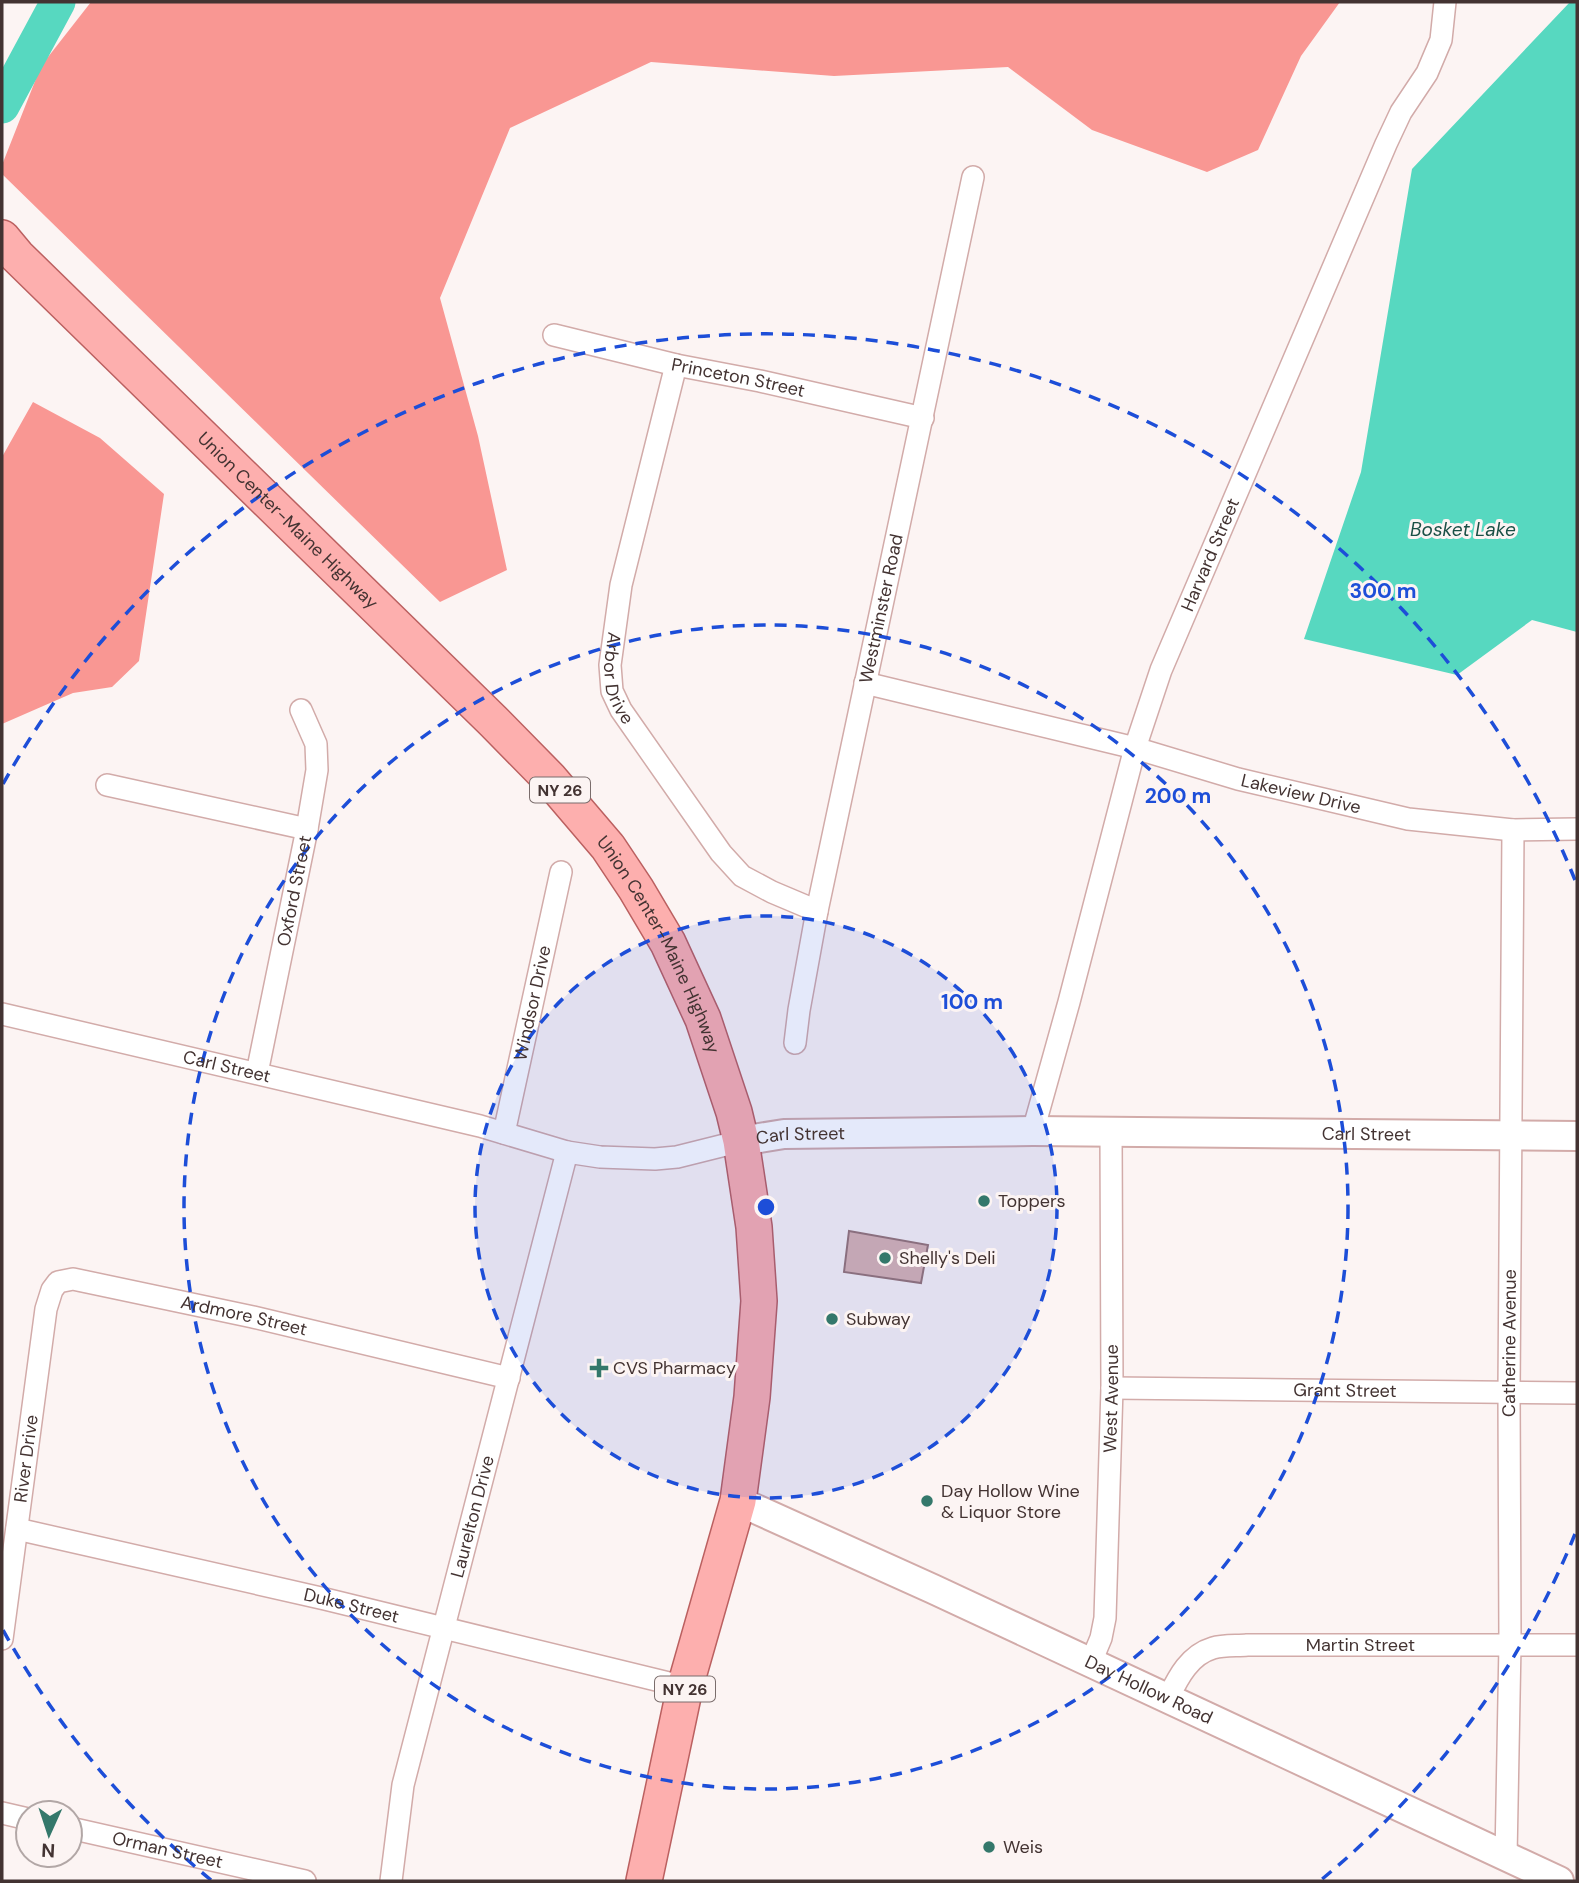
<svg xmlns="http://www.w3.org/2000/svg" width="1579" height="1883" viewBox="0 0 1579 1883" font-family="'DM Sans',sans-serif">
<rect width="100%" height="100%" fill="#fcf4f3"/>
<!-- forest -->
<path fill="#f99793" d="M91 2H1340L1301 56 1258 150 1207 172 1092 130 1008 67 834 76 651 62 510 128 440 298 478 436 507 570 440 602 2 174V165L41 66Z
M33 402 100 438 164 494 139 661 112 687 73 693 2 724V457Z"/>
<!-- water -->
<path fill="#57d8c0" d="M1570 2H1577V632L1532 620 1457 675 1304 639 1361 472 1412 169Z"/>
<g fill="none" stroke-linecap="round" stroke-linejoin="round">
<!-- river -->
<path stroke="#57d8c0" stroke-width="35" d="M2 106 58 2"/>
</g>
<!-- building -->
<path fill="#dbb4b1" stroke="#997573" stroke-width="2" d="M849 1231 928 1245 921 1283 844 1272Z"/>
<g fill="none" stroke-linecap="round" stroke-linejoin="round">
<!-- minor casing -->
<g stroke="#d2aba9" stroke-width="24">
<g id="minor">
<path id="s1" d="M554 335 676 365 760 381 923 418"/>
<path id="s2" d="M676 365 621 585 610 665 612 691 621 710 721 853 742 876 772 892 817 911"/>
<path id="s3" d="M865 683 1135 748 1238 779 1408 819 1513 830 1577 829"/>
<path d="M107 785 307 829"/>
<path id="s4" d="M2 1014 480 1126 567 1152 600 1157 655 1159 677 1157 741 1141"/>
<path id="s5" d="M795 1043 799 1010 817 911 973 177"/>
<path id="s6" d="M257 1073 307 829 317 770 316 744 301 710"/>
<path id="s7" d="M1033 1131 1069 1002 1135 748 1161 670 1386 144 1401 112 1427 73 1441 40 1445 2"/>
<path id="s8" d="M504 1133 561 872"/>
<path id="s9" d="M1112 1388 1577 1393"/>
<path id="s10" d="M17 1529 325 1599 685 1687"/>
<path id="s11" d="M2 1639 46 1309 52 1290 58 1282 73 1279 253 1317 509 1378"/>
<path id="s12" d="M1091 1662 1101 1638 1105 1618 1112 1388 1111 1131"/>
<path id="s13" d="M1168 1698C1178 1678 1189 1655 1213 1648 1223 1645 1237 1646 1247 1645H1577"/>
<path d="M2 1813 28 1819"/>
<path id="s14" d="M70 1828 305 1881"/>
<path id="s15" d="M1506 1857 1510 1644 1509 1392 1513 830"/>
<path id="s16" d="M391 1881 403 1785 567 1152"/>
</g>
</g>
<!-- tertiary casing -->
<g stroke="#d2aba9" stroke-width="32">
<g id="tertiary">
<path id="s17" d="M741 1141 784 1134 1033 1131 1577 1136"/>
<path id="s18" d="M738 1501 933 1589 1559 1881"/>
</g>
</g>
<!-- primary casing -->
<g stroke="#bb6060" stroke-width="38">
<g id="primary">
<path id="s19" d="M2 238 17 256 493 721 550 779 608 847 636 889 668 943 703 1019 734 1112 741 1141 754 1227 759 1301 752 1397 738 1501 685 1687 644 1881"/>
</g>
</g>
<!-- minor -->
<use href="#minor" stroke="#fff" stroke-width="21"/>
<!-- tertiary -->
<use href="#tertiary" stroke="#fff" stroke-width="28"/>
<!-- primary -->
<use href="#primary" stroke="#fdafae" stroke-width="35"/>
</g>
<!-- distance rings -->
<circle cx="766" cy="1207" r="291" fill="#1d4ed8" fill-opacity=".12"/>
<g fill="none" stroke="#1d4ed8" stroke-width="3.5" stroke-dasharray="12 9">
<circle cx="766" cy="1207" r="291"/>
<circle cx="766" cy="1207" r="582"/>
<path d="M1575 1534A872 872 0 0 1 1321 1880M211 1880A872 872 0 0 1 3 1630M3 784A872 872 0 0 1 1575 880"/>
</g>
<!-- markers -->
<g fill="#34786b" stroke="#fcf4f3" stroke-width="2.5">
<circle cx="984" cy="1201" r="7"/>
<circle cx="885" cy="1258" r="7"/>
<circle cx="832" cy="1319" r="7"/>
<path d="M595.5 1357.5h7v7h7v7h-7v7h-7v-7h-7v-7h7z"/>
<circle cx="927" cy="1501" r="7"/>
<circle cx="989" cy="1847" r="7"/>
</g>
<g text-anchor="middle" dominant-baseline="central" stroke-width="6" stroke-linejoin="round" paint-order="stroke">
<!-- shield labels -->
<g fill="#fcf4f3" stroke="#7a6d6c" stroke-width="2">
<rect x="530" y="777.5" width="60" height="25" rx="5"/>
<rect x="655" y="1676.5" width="60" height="25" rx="5"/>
</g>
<g font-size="16" font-weight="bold" fill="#433332">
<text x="560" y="790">NY 26</text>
<text x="685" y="1689">NY 26</text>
</g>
<!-- street labels -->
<g font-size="18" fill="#433332" stroke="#fcf4f3">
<text stroke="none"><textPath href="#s1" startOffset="189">Princeton Street</textPath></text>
<text stroke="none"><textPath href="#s19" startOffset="402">Union Center-Maine Highway</textPath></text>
<text stroke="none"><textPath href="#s7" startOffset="604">Harvard Street</textPath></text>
<text stroke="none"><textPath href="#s5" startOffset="443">Westminster Road</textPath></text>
<text stroke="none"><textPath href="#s2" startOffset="322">Arbor Drive</textPath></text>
<text stroke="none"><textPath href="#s3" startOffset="450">Lakeview Drive</textPath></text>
<text stroke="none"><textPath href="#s6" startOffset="186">Oxford Street</textPath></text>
<text stroke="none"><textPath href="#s19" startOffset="970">Union Center-Maine Highway</textPath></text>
<text stroke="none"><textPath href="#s8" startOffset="133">Windsor Drive</textPath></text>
<text stroke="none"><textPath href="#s4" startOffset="231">Carl Street</textPath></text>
<text stroke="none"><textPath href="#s17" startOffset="626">Carl Street</textPath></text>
<text stroke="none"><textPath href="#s17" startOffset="60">Carl Street</textPath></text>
<text stroke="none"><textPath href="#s11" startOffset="553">Ardmore Street</textPath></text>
<text stroke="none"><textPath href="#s15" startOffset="514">Catherine Avenue</textPath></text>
<text stroke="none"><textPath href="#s9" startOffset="233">Grant Street</textPath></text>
<text stroke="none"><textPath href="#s12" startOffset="266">West Avenue</textPath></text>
<text stroke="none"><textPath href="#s11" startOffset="182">River Drive</textPath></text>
<text stroke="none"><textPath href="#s16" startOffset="374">Laurelton Drive</textPath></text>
<text stroke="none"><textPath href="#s10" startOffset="343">Duke Street</textPath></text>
<text stroke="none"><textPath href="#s13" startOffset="217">Martin Street</textPath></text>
<text stroke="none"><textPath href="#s18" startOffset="452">Day Hollow Road</textPath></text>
<text stroke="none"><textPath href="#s14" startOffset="100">Orman Street</textPath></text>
</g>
<!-- poi labels -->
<g font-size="18" fill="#433332" stroke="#fcf4f3" text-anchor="start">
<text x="998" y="1201">Toppers</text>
<text x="899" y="1258">Shelly's Deli</text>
<text x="846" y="1319">Subway</text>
<text x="613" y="1368">CVS Pharmacy</text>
<text x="941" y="1491">Day Hollow Wine<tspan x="941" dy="21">&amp; Liquor Store</tspan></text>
<text x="1003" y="1847">Weis</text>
</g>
<!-- water labels -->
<g font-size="19" font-style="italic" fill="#1a5046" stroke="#fcf4f3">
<text x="1463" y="529">Bosket Lake</text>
</g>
</g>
<circle cx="766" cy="1207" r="10" fill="#1d4ed8" stroke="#fcf4f3" stroke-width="3.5"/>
<g font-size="21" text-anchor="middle" font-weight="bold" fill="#1d4ed8" stroke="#fcf4f3" stroke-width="6" stroke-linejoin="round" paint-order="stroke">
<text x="1383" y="598">300 m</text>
<text x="1178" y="803">200 m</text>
<text x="972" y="1009">100 m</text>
</g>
<!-- border -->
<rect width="1579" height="1883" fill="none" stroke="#433332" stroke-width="7"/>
<!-- north arrow -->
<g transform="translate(49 1834) rotate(183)"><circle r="33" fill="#fcf4f3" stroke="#b2a7a6" stroke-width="2"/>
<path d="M0-5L12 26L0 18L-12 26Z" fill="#34786b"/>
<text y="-10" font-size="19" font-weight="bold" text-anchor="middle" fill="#433332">N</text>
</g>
</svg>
